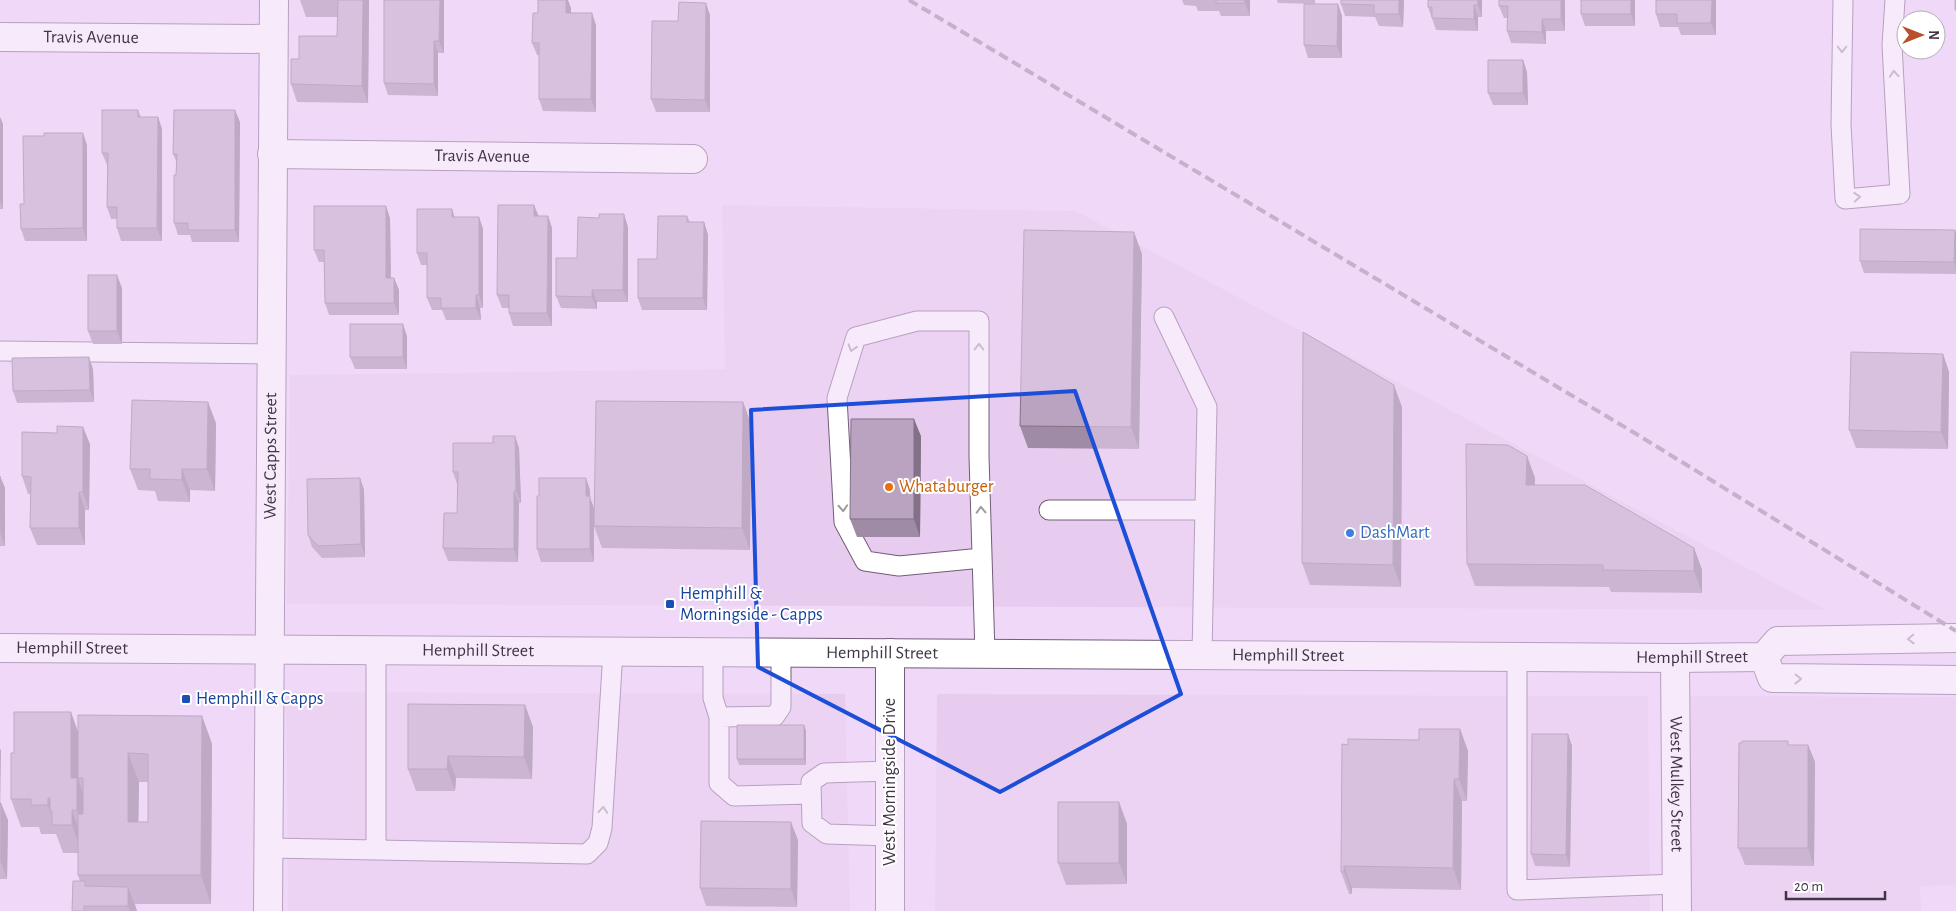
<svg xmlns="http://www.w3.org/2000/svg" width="1956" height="911" viewBox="0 0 1956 911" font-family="'Alegreya Sans',sans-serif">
<rect width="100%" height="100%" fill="#f0d9f8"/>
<!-- built -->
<path fill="#e7ccf0" d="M722 205 1076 211 1826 610 287 604 290 375 725 369Z
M286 692 845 694 850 911H288Z
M937 694 1648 696 1650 911H935Z
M1690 696 1956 697V885L1920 886 1921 911H1690Z"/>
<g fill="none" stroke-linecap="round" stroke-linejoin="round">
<!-- lane casing -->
<g stroke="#715d78" stroke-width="21">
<path id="lane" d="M1843 0 1841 124 1845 199 1900 194 1892 45 1895 0
M1164 317 1207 407 1202 655
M0 351 272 354
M1049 510H1205
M982 558 899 566 865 561 844 522 837 398 856 337 917 321H979V456L985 654
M376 650V850
M713 652V698L719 717 775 716 781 707V652
M1517 657V890L1676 884
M719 717V783L734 796 811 794
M890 771 824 773 811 782 812 823 827 834 890 836
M269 848 587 854 598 843 602 828 613 651"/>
</g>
<!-- street casing -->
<g stroke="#715d78" stroke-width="30">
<g id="street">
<path id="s1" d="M0 37 273 39"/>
<path id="s2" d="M272 154 693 159"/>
<path id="s3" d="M1675 658 1677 911"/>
<path id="s4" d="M268 911 274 0"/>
</g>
</g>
<!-- secondary casing -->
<g stroke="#715d78" stroke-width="30">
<g id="secondary">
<path id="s5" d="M0 648 1675 658 1764 657 1778 641 1956 638"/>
<path d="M890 653V911"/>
<path d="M1764 657 1772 678 1956 680"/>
</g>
</g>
<!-- lane -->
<use href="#lane" stroke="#fff" stroke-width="19"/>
<!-- street -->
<use href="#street" stroke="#fff" stroke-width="28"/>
<!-- secondary -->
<use href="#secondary" stroke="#fff" stroke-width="28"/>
<!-- rail -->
<path stroke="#8f8095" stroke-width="4" stroke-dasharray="10 5" stroke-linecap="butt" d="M909 0 1638 435 1956 631"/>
</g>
<!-- wall -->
<path fill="#a08ba6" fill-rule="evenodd" d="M300 0H369L368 103 297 102 291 84 337 36 338 17H306Z
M384 0H444V53H438V96L388 95 384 83Z
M1182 0H1250V16H1221L1219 11H1198L1196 6 1184 5Z
M1277 0H1315V4L1278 3Z
M1404 0 1403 27 1379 26 1375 17 1345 16 1341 4Z
M1428 0H1482V17H1478V31L1436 30 1428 7Z
M1499 0H1565V31H1546V44L1511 43 1507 31V18H1504L1499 6Z
M1581 0H1635V26H1585L1581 14Z
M1716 0V35H1681L1678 27H1660L1656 14Z
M1338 4 1342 16V58H1308L1304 45Z
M571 8V13L596 25V112L543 111 539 99V55H537L532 43 538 13Z
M710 15V112H656L651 99 678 21Z
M1523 60 1527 72 1528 105H1493L1488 93Z
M138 110 141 117H158L162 129V241H121L117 228V219H111L107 207V165L102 153Z
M0 117 3 124V209H0Z
M240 122 239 242H192L190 235H178L174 223 177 163 173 154Z
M87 145V241H25L21 229 24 204Z
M534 205 538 216H548L552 228V326H513L509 313V308H502L497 295Z
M687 216 690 222H704L708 235 707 310H642L638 298 657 259Z
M455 217H479L483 229V308H480L481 320H446L442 310H432L427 298V265H421L417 253Z
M390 218 391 278H394L399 290V315H329L325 303 324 262H319L314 250Z
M628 227V302H597V309L561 308 556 296 577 258Z
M1955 230 1956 234V274L1864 273 1860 261Z
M1142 254 1139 449 1028 448 1020 426Z
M122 288V344H93L88 331Z
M407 336V369H355L350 357Z
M1943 354 1949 372 1948 449 1856 448 1849 430Z
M93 369 94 402 17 403 13 391Z
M743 402 751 424 750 550 602 548 594 526Z
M1402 407 1401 587 1310 585 1302 563Z
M216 423 215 491 190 490V502L158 501 155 491 138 490 130 469Z
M921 436 920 537H857L850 519Z
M90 444 89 510H85V545H37L30 528 31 494H28L22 476Z
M519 448 521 503H519L518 562 448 561 443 548 457 513V484L453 472Z
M1527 456 1535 478V485L1694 548 1702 570V593L1611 592 1609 587 1475 586 1467 564Z
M0 476 5 488V546H0Z
M360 478 364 490 365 557 322 558 312 547 308 535Z
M590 490V498L594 508V562H541L537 549Z
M525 705 533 727 532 779 456 778 455 791H416L408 769Z
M202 716 212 744 211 904H135L137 911H72L73 881H80L78 875V853H63L56 834H41L39 827H21L11 799 14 753 78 731ZM139 782H148V822H138Z
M804 725 806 731V765H739L737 759Z
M1460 729 1468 751 1467 801H1462L1461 890 1352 888V894H1349L1341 872 1348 745 1419 740Z
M1568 734 1572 746 1570 867 1535 866 1531 854Z
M1789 745H1808L1815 762 1814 866 1745 865 1738 848Z
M0 749V803L8 820 7 879H0Z
M1119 802 1127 824V884L1066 885 1058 863Z
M798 840 797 907 706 906 700 888Z"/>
<!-- shaded-wall -->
<path fill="#827187" d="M363 0H369L368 103 362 86Z
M440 0H444V53L439 41Z
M566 0H568L571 8 570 25 566 13Z
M1245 0H1250V16L1245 3Z
M1399 0H1404L1403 27 1399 14Z
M1478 0H1482V17L1478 5Z
M1561 0H1565V31L1561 19Z
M1631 0H1635V26L1631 14Z
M1712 0H1716V35L1711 23Z
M706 3 710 15V112L705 100Z
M1338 4 1342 16V58L1337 46Z
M1474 5 1478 17V31L1474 19Z
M592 13 596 25V112L591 99Z
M1542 19 1546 31V44L1542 32Z
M434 41 438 53V96L434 84Z
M1523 60 1527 72 1528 105 1523 93Z
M235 110 240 122 239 242 235 230Z
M0 117 3 124V209L0 200Z
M158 117 162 129V241L157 228Z
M83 133 87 145V241L83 228Z
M534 205 539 217 534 216Z
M386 206 390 218 391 290 386 278Z
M452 209 456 221 452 217Z
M624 214 628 227V302L623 290Z
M548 216 552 228V326L547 313Z
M479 217 483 229V308L479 295Z
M704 222 708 235 707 310 703 298Z
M1955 230 1956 234V268L1954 262Z
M1134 232 1142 254 1139 449 1131 427Z
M117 275 122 288V344L117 331Z
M394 278 399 290V315L394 303Z
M592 290 597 302V309L592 297Z
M476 295 480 308 481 320 476 308Z
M403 324 407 336V369L403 357Z
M1943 354 1949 372 1948 449 1941 432Z
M89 357 93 369 94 402 90 390Z
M1394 385 1402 407 1401 587 1393 565Z
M208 402 216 423 215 491 207 469Z
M743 402 751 424 750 550 742 528Z
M914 419 921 436 920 537 914 519Z
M83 427 90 444 89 510 83 492Z
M515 436 519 448 521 503 516 491Z
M1527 456 1535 478 1534 507 1526 485Z
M182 469 190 490V502L182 480Z
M0 476 5 488V546L1 534Z
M360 478 364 490 365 557 361 544Z
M586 478 590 490V498L594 508V562L590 549 586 496Z
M514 491 519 503 518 562 514 549Z
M79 492 85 510V545L79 528Z
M1694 548 1702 570V593L1694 571Z
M525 705 533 727 532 779 524 757Z
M71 712 81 740 78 778 87 806V839L77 810 71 778Z
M202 716 212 744 211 904 201 875Z
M804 725 806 731V765L804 759Z
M1460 729 1468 751 1467 801 1459 779Z
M1568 734 1572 746 1570 867 1566 855Z
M1808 745 1815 762 1814 866 1808 848Z
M0 749 1 750 0 819Z
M128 753 139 782 138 850 128 822Z
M448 756 456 778 455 791 447 769Z
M1454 779 1462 801 1461 890 1453 868Z
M48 798 52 811H50L55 825 48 805Z
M1119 802 1127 824V884L1119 863Z
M1 803 8 820 7 879 1 862Z
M72 810 82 839V853L72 825Z
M791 822 798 840 797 907 791 889Z
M1344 866 1352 888V894L1344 872Z
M128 887 137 911H130L128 906Z"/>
<!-- building -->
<path fill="#baa2c1" stroke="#827187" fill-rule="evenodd" d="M338 0H363L362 86 291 84V59H299V36H337Z
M384 0H440L439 41H434V84L384 83Z
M538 0H566V13H592L591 99H539V43H532L533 13H538Z
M1216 0H1245V3H1216Z
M1341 0H1399V14H1374V5L1341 4Z
M1428 0H1478V5H1474V19L1432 18V7H1428Z
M1499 0H1561V19H1542V32L1507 31 1508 6H1499Z
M1581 0H1631V14H1581Z
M1656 0H1712L1711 23H1677V14H1656Z
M1955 0H1956V10H1955Z
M679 2 706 3 705 100 651 99 652 21H678Z
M1304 4H1338L1337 46 1304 45Z
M1488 60H1523V93H1488Z
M102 110H138V117H158L157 228H117V207H107L108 153H102Z
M174 110H235V230H188V223H174V175H176L177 154H173Z
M44 133H83V228L21 229 20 204H24L23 136H44Z
M498 205H534V216H548L547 313H509V295H497Z
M314 206H386V278H394V303H325L324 250H314Z
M417 209H452V217H479V295H476V308H441V298H427V253H417Z
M599 214H624L623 290H592V297L556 296V258H577L578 217 599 218Z
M658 216H687V222H704L703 298H638V259H657Z
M1860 229 1955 230 1954 262 1860 261Z
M1024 230 1134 232 1131 427 1020 426Z
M88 275H117V331H88Z
M350 324H403V357H350Z
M1303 332 1394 385 1393 565 1302 563Z
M1851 352 1943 354 1941 432 1849 430Z
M89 357 90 390 13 391 12 358Z
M132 400 208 402 207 469H182V480L150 479V469H130Z
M596 401 743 402 742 528 594 526Z
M851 419H914V519H850Z
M57 426 83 427V492H79V528H30L31 477 22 476V432L57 433Z
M493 436H515L516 491H514V549L443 548 444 513H457L458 472H453V443H493Z
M1466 444 1508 445 1527 456 1526 485H1585L1694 548V571L1603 570V565L1467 564Z
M0 476 1 534H0Z
M360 478 361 544 318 546 308 535 307 479Z
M539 478H586V496H590V549H537V496H539Z
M408 704 525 705 524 757 448 756 447 769H408Z
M14 712H71V778H77V810H72V825H52V811H50V798H48V805H31V799H11V753H14Z
M78 715 202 716 201 875H78V814H83V778H78ZM128 753 148 754V822H128Z
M737 725H804V759H737Z
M1419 729H1460L1459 779H1454L1453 868 1344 866V872H1341L1342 744 1348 745V739L1419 740Z
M1532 734H1568L1566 855 1531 854Z
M1742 741H1788V745H1808V848H1738L1739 743H1742Z
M1058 802H1119V863H1058Z
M0 803H1V862H0Z
M701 821 791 822V889L700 888Z
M73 881H85V886L128 887V906H84V911H72Z"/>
<!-- one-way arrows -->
<defs><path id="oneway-chevron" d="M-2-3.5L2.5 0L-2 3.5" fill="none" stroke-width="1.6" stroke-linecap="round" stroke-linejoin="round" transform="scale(1.25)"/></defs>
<g stroke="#a09aa1">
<use href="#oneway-chevron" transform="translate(1842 49) rotate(90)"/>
<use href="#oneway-chevron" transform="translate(1894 74) rotate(-94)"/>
<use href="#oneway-chevron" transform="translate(1857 197) rotate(-5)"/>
<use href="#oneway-chevron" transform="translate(979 347) rotate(-90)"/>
<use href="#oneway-chevron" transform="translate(852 348) rotate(107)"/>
<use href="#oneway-chevron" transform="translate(843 508) rotate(87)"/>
<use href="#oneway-chevron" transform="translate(981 510) rotate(-92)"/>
<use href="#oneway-chevron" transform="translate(1911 639) rotate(179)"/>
<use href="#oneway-chevron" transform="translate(1798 679) rotate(1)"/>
<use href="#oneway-chevron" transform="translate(603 810) rotate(-86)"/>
</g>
<!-- marked area -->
<path d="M0 0H1956V911H0ZM1075 391 1181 694 1000 792 758 667 751 410Z" fill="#f0d9f8" fill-opacity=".55" fill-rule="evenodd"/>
<path fill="none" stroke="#1d4ed8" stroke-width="4" stroke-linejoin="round" d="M1075 391 1181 694 1000 792 758 667 751 410Z"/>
<!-- markers -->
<circle fill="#e8710a" stroke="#fff" stroke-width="2" cx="889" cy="487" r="5"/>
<circle fill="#3f7fe0" stroke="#fff" stroke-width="2" cx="1350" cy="533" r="5"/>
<g fill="#1a4fb4" stroke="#fff" stroke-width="2">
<rect x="665" y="599" width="10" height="10" rx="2.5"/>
<rect x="181" y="694" width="10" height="10" rx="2.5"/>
</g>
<g text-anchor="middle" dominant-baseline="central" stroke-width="4" stroke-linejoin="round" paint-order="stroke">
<!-- street labels -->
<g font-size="18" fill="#403643" stroke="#fff">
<text stroke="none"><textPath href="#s1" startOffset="91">Travis Avenue</textPath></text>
<text stroke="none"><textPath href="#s2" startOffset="210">Travis Avenue</textPath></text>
<text stroke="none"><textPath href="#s4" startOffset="455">West Capps Street</textPath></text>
<text stroke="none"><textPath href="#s5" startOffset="72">Hemphill Street</textPath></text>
<text stroke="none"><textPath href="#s5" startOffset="478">Hemphill Street</textPath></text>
<text stroke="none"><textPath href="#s5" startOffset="882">Hemphill Street</textPath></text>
<text stroke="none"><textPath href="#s5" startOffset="1288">Hemphill Street</textPath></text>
<text stroke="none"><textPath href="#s5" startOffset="1692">Hemphill Street</textPath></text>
<text transform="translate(890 782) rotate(-90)">West Morningside Drive</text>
<text stroke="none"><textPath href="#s3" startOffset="126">West Mulkey Street</textPath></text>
</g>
<!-- food labels -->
<g font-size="18" fill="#c56008" stroke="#fff" text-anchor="start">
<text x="899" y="487">Whataburger</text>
</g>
<!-- shop labels -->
<g font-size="18" fill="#366cbe" stroke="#fff" text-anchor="start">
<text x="1360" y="533">DashMart</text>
</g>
<!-- transit labels -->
<g font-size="18" fill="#164399" stroke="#fff" text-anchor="start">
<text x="680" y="594">Hemphill &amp;<tspan x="680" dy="21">Morningside - Capps</tspan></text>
<text x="196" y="699">Hemphill &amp; Capps</text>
</g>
</g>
<!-- north arrow -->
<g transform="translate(1921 35) rotate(90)"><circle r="24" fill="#ffffff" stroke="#b3afb4"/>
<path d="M0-4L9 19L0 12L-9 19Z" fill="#b8502b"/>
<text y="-8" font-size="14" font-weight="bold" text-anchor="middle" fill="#403643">N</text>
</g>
<!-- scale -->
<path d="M1786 891v8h99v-8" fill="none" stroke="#403643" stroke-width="2.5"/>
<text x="1794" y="891" font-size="15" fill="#403643" stroke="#ffffff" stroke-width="4" paint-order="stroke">20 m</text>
</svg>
